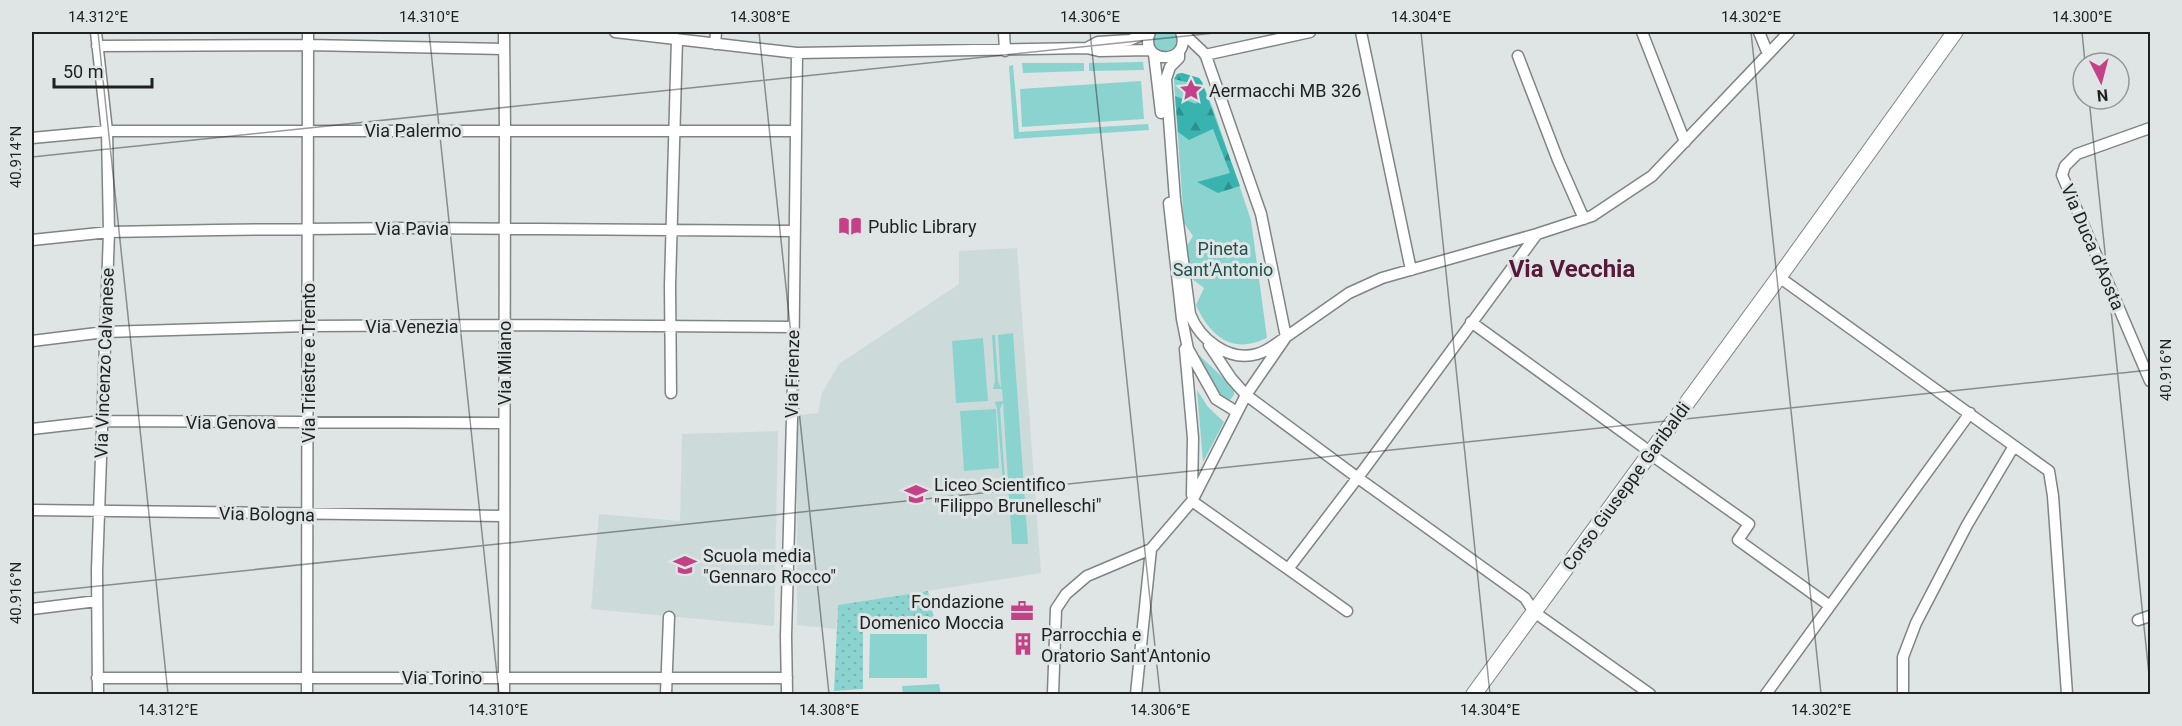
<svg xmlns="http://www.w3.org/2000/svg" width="2182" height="726" viewBox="0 0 2182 726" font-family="Roboto,sans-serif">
<defs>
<pattern id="forest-firs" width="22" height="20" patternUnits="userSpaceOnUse" patternTransform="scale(1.5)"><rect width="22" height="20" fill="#39b3af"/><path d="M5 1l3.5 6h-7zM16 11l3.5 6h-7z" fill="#2f918e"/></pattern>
<pattern id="garden-dots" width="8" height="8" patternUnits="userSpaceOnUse" patternTransform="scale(1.5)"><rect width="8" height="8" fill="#8bd3cf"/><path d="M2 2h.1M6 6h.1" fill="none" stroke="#78b5b1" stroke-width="1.8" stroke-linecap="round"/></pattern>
</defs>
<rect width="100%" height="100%" fill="#dfe5e4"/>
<!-- built -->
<path fill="#ccdbda" d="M1017 248 1041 573 838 605 836 629 797 625V415L818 413 822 393 839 364 959 284V251Z
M778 431 774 626 591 609 599 514 680 521 682 434Z"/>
<!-- green -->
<path fill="#8bd3cf" d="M1157 32H1174L1178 42 1174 49 1162 52C1154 47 1151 40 1157 32Z
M1143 62 1144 70 1089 71V63Z
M1022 63H1084V71L1023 73Z
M1013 65 1019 132 1148 124 1149 130 1014 139 1009 66Z
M1182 73 1199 78 1202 82 1213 108 1251 220 1267 338C1232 355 1210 336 1196 305L1204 288 1191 278 1187 246 1193 236 1184 223 1174 80 1177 74Z
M1141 81 1144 119 1022 127 1020 89Z
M1013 333 1028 544H1012L1003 402 1000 409 1005 482 1003 483 997 409 995 402 1003 401 1002 389H993L995 381 992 335H995L998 381 1001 388 998 335Z
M983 338 988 401 956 403 952 341Z
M1199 355 1234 388V395L1230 400 1223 399 1198 358Z
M1197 390 1208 407 1224 422 1203 462Z
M996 409 999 468 964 471 960 411Z
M870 634H927V678H869Z
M939 684 941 694H903L902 686Z"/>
<!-- forest -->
<path fill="url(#forest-firs)" d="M1182 73 1199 78 1202 82 1240 186 1218 193 1197 182 1230 173 1213 129 1189 140 1178 132 1175 96 1196 104 1198 99 1196 87 1190 83 1174 79 1177 74Z"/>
<!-- garden -->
<path fill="url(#garden-dots)" d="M928 591 935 622 894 629 892 619 863 624V689L834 691 838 605Z"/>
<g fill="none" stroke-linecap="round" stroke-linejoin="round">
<!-- street casing -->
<g stroke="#7f8484" stroke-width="13">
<path id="street" d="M96 32 107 131 109 232 97 570 98 694
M504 32 505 131 504 694
M615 32 797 53 1087 48 1099 51 1150 50
M1004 32 1005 51
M1150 32C1137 65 1193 66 1181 32
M1361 32 1411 270
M1642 32 1685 142
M1759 32 1768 54
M715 44 716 32
M97 46 308 45 504 49
M1087 48 1098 42 1130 40 1149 32
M1179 51V58L1170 67 1166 79 1175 200 1190 314C1200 340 1229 362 1257 354 1268 351 1277 343 1286 337L1261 214 1207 59 1205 54 1182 32
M1154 54 1161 113
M1205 55 1310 32
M1518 56 1558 160 1584 219
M2150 128 2077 154 2065 166 2062 175 2150 381
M32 138 107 131H796
M1169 203 1182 319 1188 349 1216 399 1237 412
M32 240 109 232 217 230 410 228 794 231
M1779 277 2049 471 2053 496 2067 694
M1471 322 1642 446 1650 454 1749 524 1738 540 1830 606
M32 341 105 332 308 326 504 325 793 327
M1209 345 1231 378 1246 395 1358 478 1525 598 1534 612 1650 694
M1185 349 1193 438 1192 495
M671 393 670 285 677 39
M32 429 102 421 503 423
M1192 501 1288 569 1365 468 1537 234
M32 510 503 516
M1288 569 1347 611
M32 609 97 601
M2138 620 2150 616
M97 678H787
M307 694 308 32
M666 694 669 617
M787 694 786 636 793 382 797 53
M1053 694 1056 609 1066 594 1087 576 1151 549 1192 501 1246 395 1286 337 1349 293 1382 278 1537 234 1592 216 1652 176 1789 32
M1136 694 1151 549
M1766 694 1970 413
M1903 694V657L1916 623 1967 525 2014 446"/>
</g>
<!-- secondary casing -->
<g stroke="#7f8484" stroke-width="17">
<path id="secondary" d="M1474 694 1779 277 1955 32"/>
</g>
<!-- street -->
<use href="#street" stroke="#fff" stroke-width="10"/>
<!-- secondary -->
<use href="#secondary" stroke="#fff" stroke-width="15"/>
</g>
<!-- ticks -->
<path fill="none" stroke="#1f2121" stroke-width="1.5" stroke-opacity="0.45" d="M98 32 168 694M429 32 499 694M759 32 829 694M1090 32 1160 694M1421 32 1490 694M1751 32 1821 694M2082 32 2085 63M2089 99 2150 684M32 157 1224 32M32 593 2150 370"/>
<!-- icons -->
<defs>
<g id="sight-bare" transform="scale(1.8)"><path d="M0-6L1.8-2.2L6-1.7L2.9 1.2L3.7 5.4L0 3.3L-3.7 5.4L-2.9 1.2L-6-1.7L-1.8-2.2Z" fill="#c44188" stroke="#dfe5e4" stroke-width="2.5" paint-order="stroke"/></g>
<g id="library-bare" transform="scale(1.8)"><path d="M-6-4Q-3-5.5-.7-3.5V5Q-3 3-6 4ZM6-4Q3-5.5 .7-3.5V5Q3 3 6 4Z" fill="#c44188" stroke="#dfe5e4" stroke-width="2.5" paint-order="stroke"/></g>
<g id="school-bare" transform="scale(1.8)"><path d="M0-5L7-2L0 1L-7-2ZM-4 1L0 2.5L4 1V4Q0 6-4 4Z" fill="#c44188" stroke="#dfe5e4" stroke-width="2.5" paint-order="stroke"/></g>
<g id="office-bare" transform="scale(1.8)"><path d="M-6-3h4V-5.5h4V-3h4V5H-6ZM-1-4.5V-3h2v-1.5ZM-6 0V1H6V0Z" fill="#c44188" stroke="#dfe5e4" stroke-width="2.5" paint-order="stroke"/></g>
<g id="building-bare" transform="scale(1.8)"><path d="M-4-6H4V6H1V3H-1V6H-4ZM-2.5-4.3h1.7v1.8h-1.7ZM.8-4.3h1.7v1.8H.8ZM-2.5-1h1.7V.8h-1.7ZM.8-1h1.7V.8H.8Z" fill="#c44188" stroke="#dfe5e4" stroke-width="2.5" paint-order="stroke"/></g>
</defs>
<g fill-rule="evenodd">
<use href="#sight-bare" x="1191" y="90"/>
<use href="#library-bare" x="850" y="226"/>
<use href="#school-bare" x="916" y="494"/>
<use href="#school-bare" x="685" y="565"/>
<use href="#office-bare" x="1022" y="611"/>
<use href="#building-bare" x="1023" y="644"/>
</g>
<g text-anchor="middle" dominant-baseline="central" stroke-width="6" stroke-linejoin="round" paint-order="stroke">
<!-- poi labels -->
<g font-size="18" fill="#1f2121" stroke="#dfe5e4" text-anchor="start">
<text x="1209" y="90">Aermacchi MB 326</text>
<text x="868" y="226">Public Library</text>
<text x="934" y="484">Liceo Scientifico<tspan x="934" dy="21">"Filippo Brunelleschi"</tspan></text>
<text x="703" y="555">Scuola media<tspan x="703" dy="21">"Gennaro Rocco"</tspan></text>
<text x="1004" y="601" text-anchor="end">Fondazione<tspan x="1004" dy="21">Domenico Moccia</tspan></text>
<text x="1041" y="634">Parrocchia e<tspan x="1041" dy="21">Oratorio Sant'Antonio</tspan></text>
</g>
<!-- street labels -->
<g font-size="18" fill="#1f2121" stroke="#dfe5e4">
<text x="413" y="130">Via Palermo</text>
<text x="412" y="228">Via Pavia</text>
<text transform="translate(2093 247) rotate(67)">Via Duca d'Aosta</text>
<text x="412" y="326">Via Venezia</text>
<text transform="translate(104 363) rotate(-88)">Via Vincenzo Calvanese</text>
<text transform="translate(308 363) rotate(-90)">Via Triestre e Trento</text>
<text transform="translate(504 363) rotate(-90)">Via Milano</text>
<text transform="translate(792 374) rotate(-89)">Via Firenze</text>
<text x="231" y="422">Via Genova</text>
<text transform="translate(1626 486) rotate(-54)">Corso Giuseppe Garibaldi</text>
<text transform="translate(267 514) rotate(1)">Via Bologna</text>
<text x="442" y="677">Via Torino</text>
</g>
<!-- park labels -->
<g font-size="18" fill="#215351" stroke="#dfe5e4">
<text x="1223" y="248">Pineta<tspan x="1223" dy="21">Sant'Antonio</tspan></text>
</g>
<!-- district labels -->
<g font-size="24" font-weight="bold" fill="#57183a" stroke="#dfe5e4">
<text x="1572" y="269">Via Vecchia</text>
</g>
</g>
<!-- border -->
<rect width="2182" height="726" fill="none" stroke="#dfe5e4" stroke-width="66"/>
<!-- north arrow -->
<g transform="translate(2101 81) rotate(174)"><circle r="28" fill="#dfe5e4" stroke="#929796" stroke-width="1.5"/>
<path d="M0-4.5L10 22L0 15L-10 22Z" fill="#c44188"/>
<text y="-9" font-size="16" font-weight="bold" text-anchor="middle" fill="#1f2121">N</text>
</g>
<!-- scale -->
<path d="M54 78v9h98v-9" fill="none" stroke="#1f2121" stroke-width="3"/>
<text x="63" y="78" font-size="18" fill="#1f2121" stroke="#dfe5e4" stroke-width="4.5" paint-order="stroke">50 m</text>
<rect x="33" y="33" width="2116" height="660" fill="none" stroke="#1f2121" stroke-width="2"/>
<g font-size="15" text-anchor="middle" fill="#1f2121">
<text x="98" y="22">14.312°E</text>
<text x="429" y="22">14.310°E</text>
<text x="760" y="22">14.308°E</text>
<text x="1090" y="22">14.306°E</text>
<text x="1421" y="22">14.304°E</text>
<text x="1751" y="22">14.302°E</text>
<text x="2082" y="22">14.300°E</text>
<text transform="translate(16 157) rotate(-90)" y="5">40.914°N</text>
<text transform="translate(2166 370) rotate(-90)" y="5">40.916°N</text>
<text transform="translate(16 593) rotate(-90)" y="5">40.916°N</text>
<text x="168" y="715">14.312°E</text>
<text x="498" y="715">14.310°E</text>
<text x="829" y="715">14.308°E</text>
<text x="1160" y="715">14.306°E</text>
<text x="1490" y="715">14.304°E</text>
<text x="1821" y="715">14.302°E</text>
</g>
</svg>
